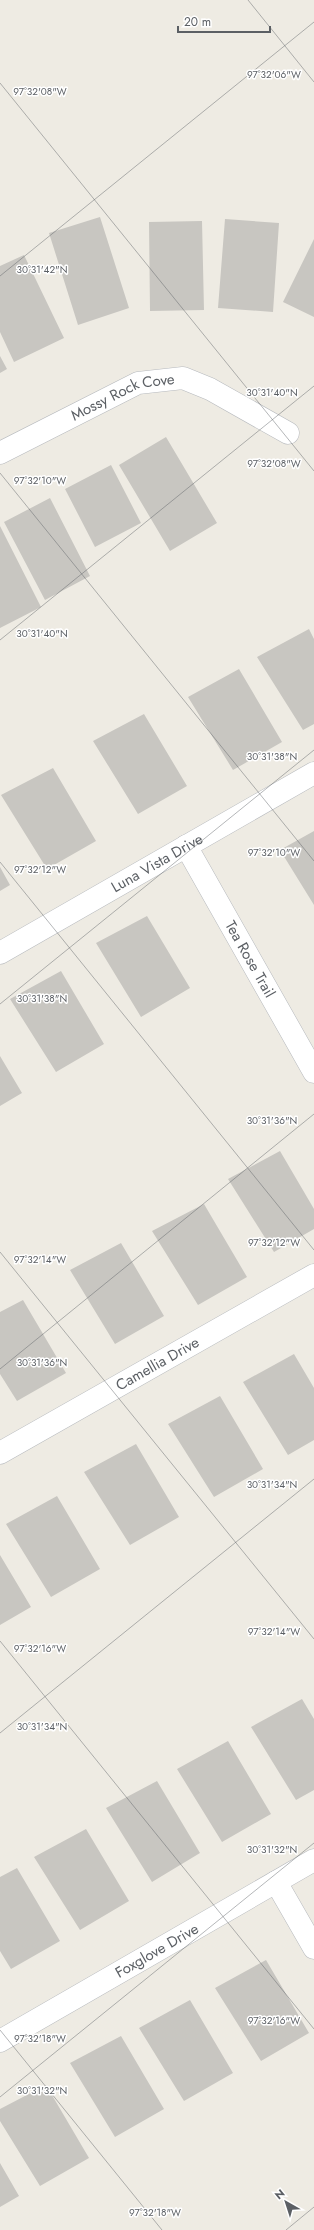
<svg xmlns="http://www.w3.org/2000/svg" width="314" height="2230" viewBox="0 0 314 2230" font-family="Jost,sans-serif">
<rect width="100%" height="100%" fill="#eeebe3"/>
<!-- building -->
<path fill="#c8c6c1" d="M100 217 129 308 78 325 49 233Z
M225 219 279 223 273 312 218 308Z
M202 221 204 310 150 311 149 222Z
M314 239V317L283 302Z
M24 255 64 338 14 362 0 332V266Z
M0 356 7 369 0 373Z
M166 437 217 523 170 551 119 465Z
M111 465 141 523 95 547 65 489Z
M50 498 90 576 45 600 4 522Z
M0 526 41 607 0 628Z
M309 629 314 639V724L303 730 257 657Z
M239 669 282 742 233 770 188 697Z
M144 714 187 786 138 814 93 741Z
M53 768 96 841 47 869 1 795Z
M314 831V905L280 850Z
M0 867 10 885 0 891Z
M147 916 190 988 141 1017 96 943Z
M61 971 104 1044 56 1072 10 999Z
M0 1056 22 1093 0 1106Z
M280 1151 314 1209V1229L274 1252 228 1179Z
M204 1204 247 1277 198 1305 152 1231Z
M121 1243 164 1316 115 1344 70 1270Z
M23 1300 66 1373 17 1401 0 1374V1312Z
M294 1354 314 1388V1440L288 1455 243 1382Z
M220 1396 263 1469 214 1497 168 1424Z
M136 1444 179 1517 130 1545 84 1472Z
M57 1496 100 1569 51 1597 6 1524Z
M0 1555 31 1607 0 1625Z
M302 1699 314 1719V1790L296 1800 251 1727Z
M228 1741 271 1814 222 1842 177 1769Z
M157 1781 200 1853 152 1882 106 1808Z
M86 1829 129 1901 80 1930 34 1857Z
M17 1868 60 1941 11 1969 0 1951V1877Z
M266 1960 309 2033 261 2061 215 1988Z
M190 2000 233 2073 184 2101 139 2028Z
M121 2036 164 2109 115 2137 70 2063Z
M46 2085 89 2158 40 2186 0 2121V2109Z
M0 2163 19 2196 0 2207Z"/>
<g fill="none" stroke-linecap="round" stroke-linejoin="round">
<!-- minor casing -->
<g stroke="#b6b9bd" stroke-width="23">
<g id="minor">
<path id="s1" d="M0 453 138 383 183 378 210 389 288 433"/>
<path id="s2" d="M186 846 314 1072"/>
<path id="s3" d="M0 953 314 773"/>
<path id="s4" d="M0 1453 314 1275"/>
<path d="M276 1882 314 1948"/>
<path id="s5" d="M0 2041 314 1860"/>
</g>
</g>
<!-- minor -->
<use href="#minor" stroke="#fff" stroke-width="22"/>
</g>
<!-- ticks -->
<path fill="none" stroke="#5b5f64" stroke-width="1" stroke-opacity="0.45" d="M248 0 314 82M0 83 314 471M0 276 314 22M0 473 314 861M0 640 314 386M0 862 314 1250M0 1004 314 750M0 1252 314 1639M0 1369 314 1114M0 1641 314 2029M0 1733 314 1479M0 2030 162 2230M0 2097 314 1843M286 2230 314 2207"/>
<g text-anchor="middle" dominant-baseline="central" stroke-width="3" stroke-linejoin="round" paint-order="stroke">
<!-- street labels -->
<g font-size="15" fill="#5b5f64" stroke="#fff">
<text stroke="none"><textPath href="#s1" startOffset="136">Mossy Rock Cove</textPath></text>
<text stroke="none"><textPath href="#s3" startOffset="181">Luna Vista Drive</textPath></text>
<text stroke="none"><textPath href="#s2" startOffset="130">Tea Rose Trail</textPath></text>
<text stroke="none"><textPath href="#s4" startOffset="181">Camellia Drive</textPath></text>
<text stroke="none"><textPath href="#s5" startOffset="181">Foxglove Drive</textPath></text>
</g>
</g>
<g font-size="10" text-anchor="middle" fill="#5b5f64" stroke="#fff" stroke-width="3" stroke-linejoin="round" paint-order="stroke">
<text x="274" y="78">97°32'06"W</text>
<text x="40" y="95">97°32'08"W</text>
<text x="42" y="273">30°31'42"N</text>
<text x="272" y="396">30°31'40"N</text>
<text x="274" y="467">97°32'08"W</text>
<text x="40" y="484">97°32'10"W</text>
<text x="42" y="637">30°31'40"N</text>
<text x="272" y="760">30°31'38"N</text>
<text x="274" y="856">97°32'10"W</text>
<text x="40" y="873">97°32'12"W</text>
<text x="42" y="1002">30°31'38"N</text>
<text x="272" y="1124">30°31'36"N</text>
<text x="274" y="1246">97°32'12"W</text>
<text x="40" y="1263">97°32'14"W</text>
<text x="42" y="1366">30°31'36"N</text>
<text x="272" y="1488">30°31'34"N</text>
<text x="274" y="1635">97°32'14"W</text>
<text x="40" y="1652">97°32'16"W</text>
<text x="42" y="1730">30°31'34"N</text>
<text x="272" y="1853">30°31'32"N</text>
<text x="274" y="2024">97°32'16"W</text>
<text x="40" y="2042">97°32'18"W</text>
<text x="42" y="2094">30°31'32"N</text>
<text x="155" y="2216">97°32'18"W</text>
</g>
<!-- north arrow -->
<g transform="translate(286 2202) rotate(321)" stroke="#ffffff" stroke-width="3" paint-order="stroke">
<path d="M0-3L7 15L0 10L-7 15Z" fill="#5b5f64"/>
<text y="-6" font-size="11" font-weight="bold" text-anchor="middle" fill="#5b5f64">N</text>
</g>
<!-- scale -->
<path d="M178 26v6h92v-6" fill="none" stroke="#5b5f64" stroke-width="2"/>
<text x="184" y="26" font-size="12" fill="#5b5f64" stroke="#ffffff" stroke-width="3" paint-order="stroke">20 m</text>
</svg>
